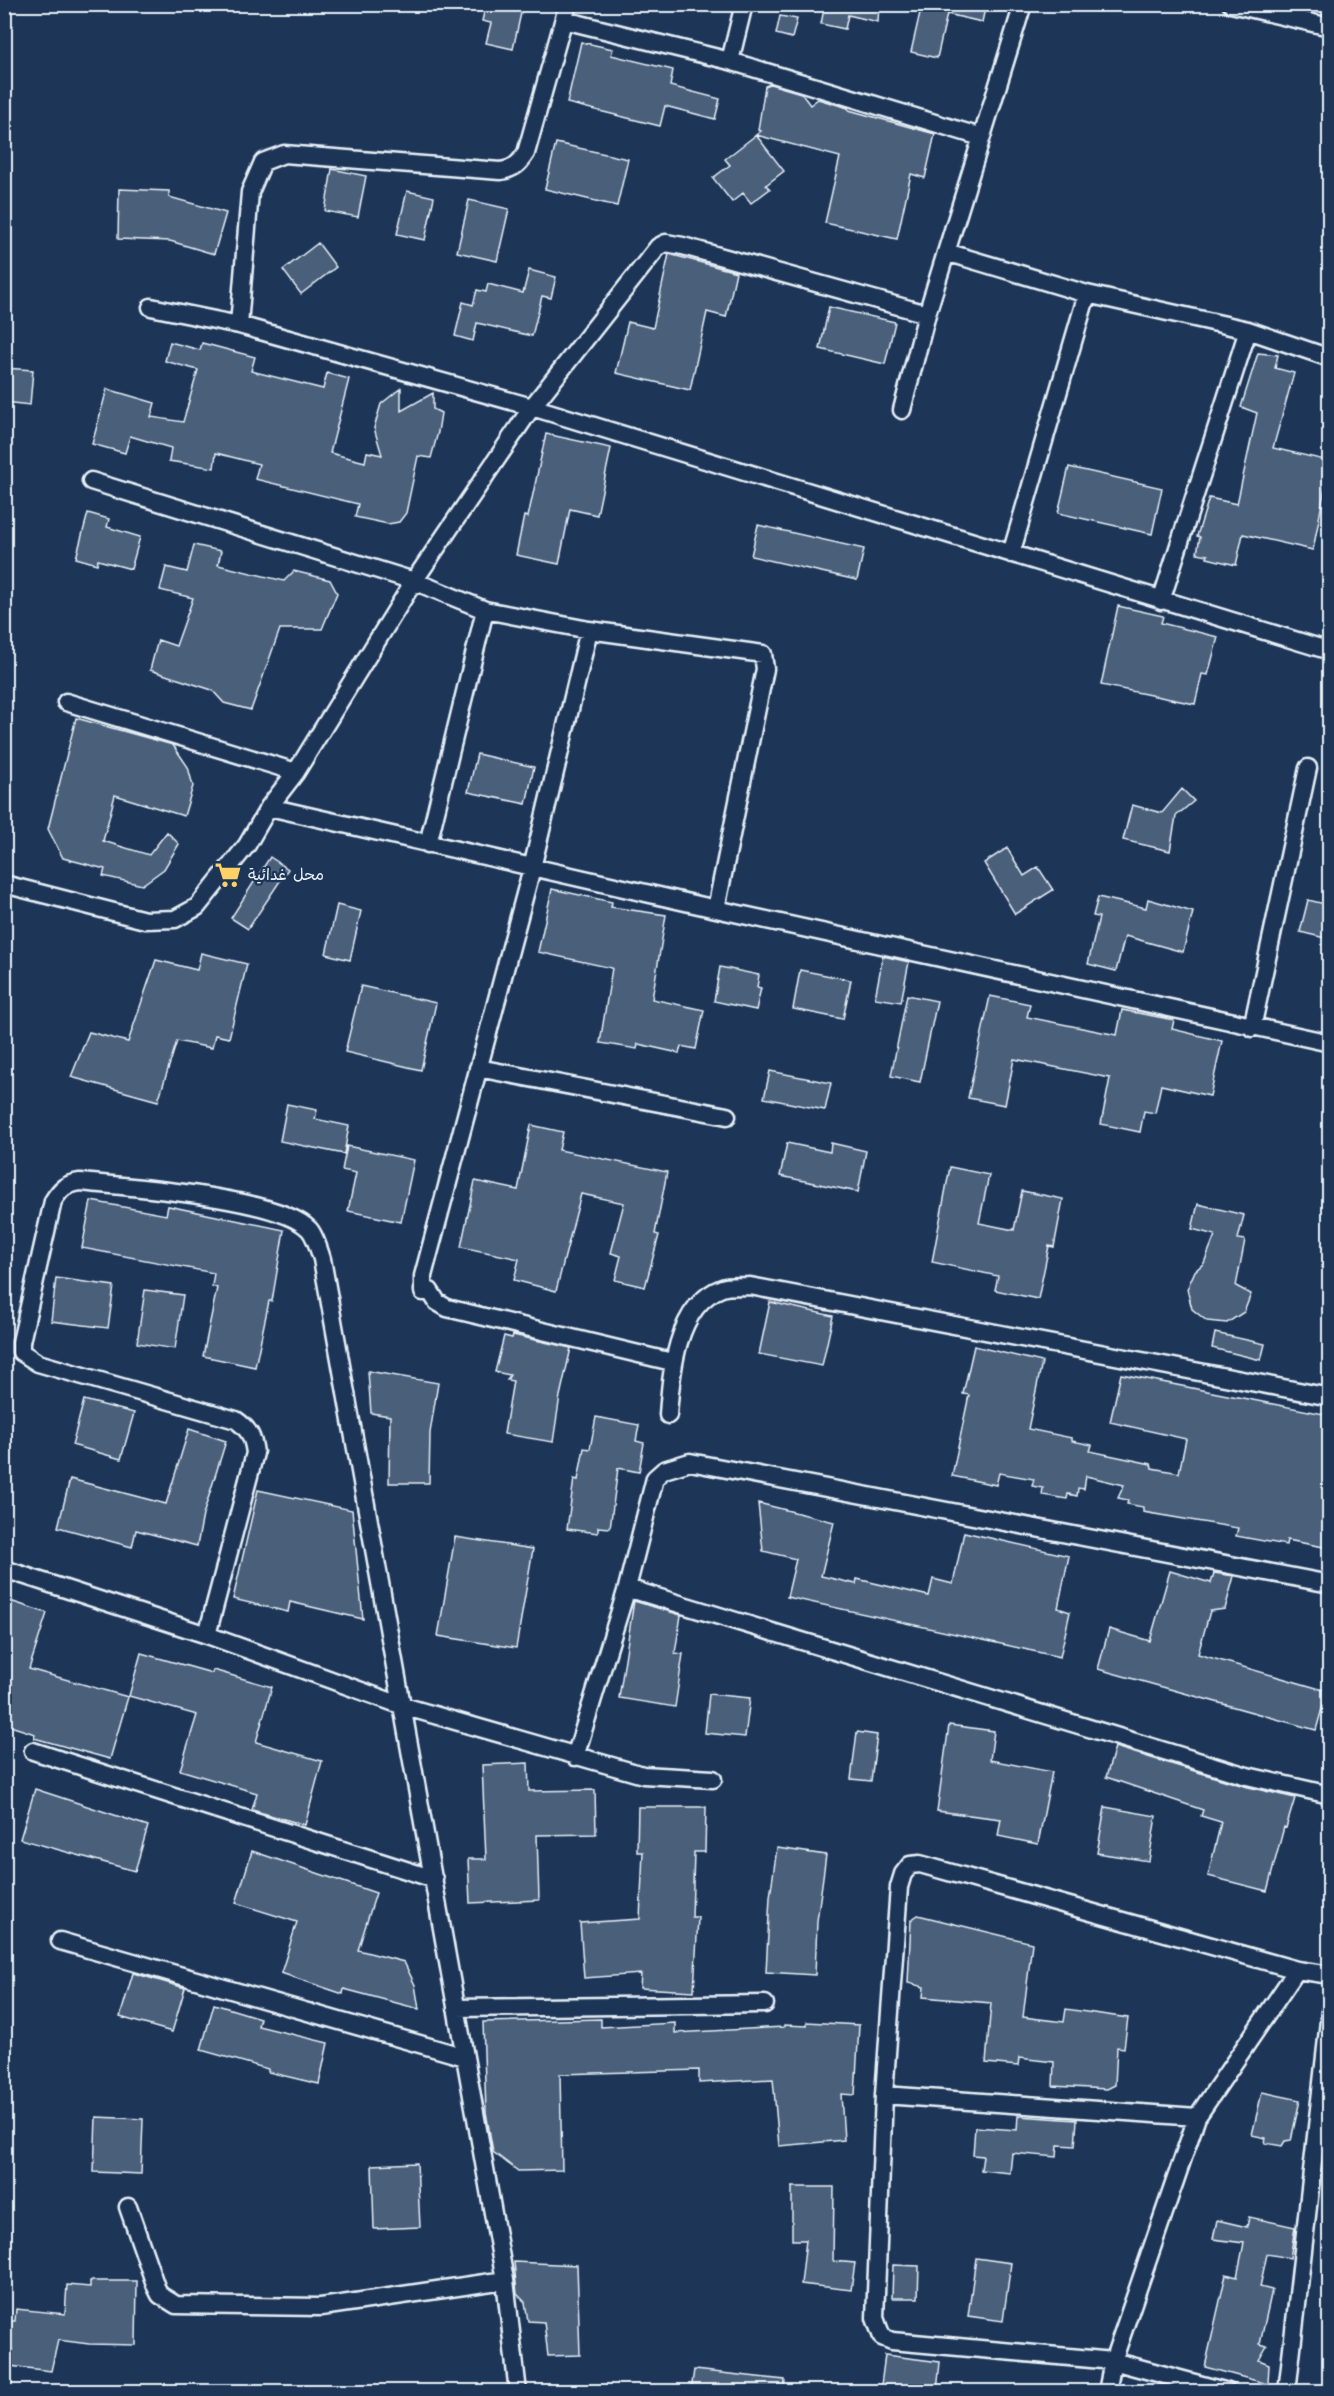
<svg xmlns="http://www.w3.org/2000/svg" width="1334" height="2396" viewBox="0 0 1334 2396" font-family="'Architects Daughter','Playpen Sans Arabic',sans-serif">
<rect width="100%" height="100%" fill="#1d3557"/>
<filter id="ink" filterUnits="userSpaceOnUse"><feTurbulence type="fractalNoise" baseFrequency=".0167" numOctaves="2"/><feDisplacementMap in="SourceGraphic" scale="12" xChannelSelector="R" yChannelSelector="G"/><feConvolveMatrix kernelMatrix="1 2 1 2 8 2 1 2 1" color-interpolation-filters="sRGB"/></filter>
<g filter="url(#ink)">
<!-- building -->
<path fill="#495e7a" stroke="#e8f1f8" stroke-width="1.5" d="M486 4H523L513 49 486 43 491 23 482 21Z
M825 4H879L878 22 848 15 845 29 821 24Z
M922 4H986L982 22 947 14 937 58 911 52Z
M780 16 797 19 792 38 776 34Z
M581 42 613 49 611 55 673 70 670 86 720 99 715 119 665 106 660 126 567 103Z
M770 84 801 93 810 105 818 99 848 108 849 110 935 134 925 178 911 174 897 239 825 223 840 157 756 135 761 131 758 130 765 86Z
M756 135 784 171 766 185 770 189 751 203 743 193 732 202 713 178 730 165 725 159Z
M556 143 628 159 617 206 545 189Z
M332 169 366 176 358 217 325 211Z
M119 189 169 191V197L226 213 214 254 170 241 118 239Z
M407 191 434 197 425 240 397 234Z
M469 200 509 209 497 261 457 252Z
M318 243 336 267 301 294 283 270Z
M669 254 736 272 726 317 707 312 690 390 616 373 628 322 653 328Z
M529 270 556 277 551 298 542 296 532 336 477 323 473 341 455 336 463 302 473 305 477 290 486 292 488 284 523 293Z
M829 307 895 322 885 364 820 349Z
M170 342 200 350 202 343 255 357 251 371 323 389 327 373 349 379 330 453 365 462 367 452 382 455 374 428 381 404 401 388V411L433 393V409L441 413 438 432 431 458 418 456 406 513 399 522 388 524 355 517 358 504 255 479 259 464 216 453 214 468 169 461 171 448 130 436 125 453 92 444 107 389 155 403 151 417 183 422 198 370 165 361Z
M1258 353 1278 355 1275 368 1294 373 1273 448 1329 461V467L1313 550 1243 534 1236 565 1207 558 1208 555 1197 553 1200 537 1197 536 1209 498 1237 504 1257 413 1241 407Z
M4 368 33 370 30 405 4 402Z
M546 434 611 448 597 515 570 509 559 564 516 555 524 516 528 517Z
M1069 467 1162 488 1152 534 1058 513Z
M88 513 109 519 107 527 140 537 131 569 98 560 97 564 76 558Z
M758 525 864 549 857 580 751 556Z
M194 545 221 551 218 565 284 581 294 571 330 580 337 593 322 629H280L251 710 224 703 212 690 150 670 158 640 176 646 193 598 160 590 166 567 187 572Z
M1118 606 1163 616 1161 623 1218 637 1208 675 1202 674 1195 704 1101 685Z
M76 718 173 745 188 767 193 786 184 816 115 795 103 841 149 855 167 832 179 844 164 869 142 885 103 876 105 869 63 858 48 829Z
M477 754 534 767 526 804 468 792Z
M1182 789 1194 801 1176 816 1170 851 1123 840 1132 805 1162 813Z
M1007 848 1024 876 1038 867 1053 890 1015 914 984 863Z
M270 857 288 869 248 929 231 918Z
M552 889 612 902 611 907 666 915 652 999 704 1010 696 1049 681 1046 679 1053 638 1044 637 1049 600 1043 612 968 538 952Z
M1098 897 1146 908 1148 899 1193 912 1183 952 1125 936 1116 971 1088 964 1099 917 1093 916Z
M1308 900 1329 905V939L1300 932Z
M337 905 361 911 350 960 326 954Z
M201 953 247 964 229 1038 215 1035 212 1048 177 1041 158 1101 71 1077 89 1032 128 1042 156 960 197 970Z
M883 956 909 962 901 1002 875 998Z
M720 967 759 975 757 987 761 988 756 1010 714 1001Z
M800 970 851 980 843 1019 793 1009Z
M361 986 436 1003 421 1070 345 1052Z
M907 995 937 1001 920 1082 891 1076Z
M990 996 1030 1004 1027 1017 1117 1035 1122 1010 1174 1020 1172 1029 1222 1041 1210 1096 1161 1085 1155 1113 1144 1111 1140 1132 1101 1124 1110 1078 1014 1059 1005 1105 968 1098Z
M770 1071 831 1083 825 1110 764 1098Z
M287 1104 317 1110 315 1119 349 1126 344 1154 280 1141Z
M531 1125 563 1132 559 1150 667 1172 655 1234 659 1235 645 1287 615 1280 621 1256 611 1253 624 1203 581 1194 556 1291 514 1280 519 1259 461 1247 475 1181 518 1190Z
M787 1143 830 1152 831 1143 866 1151 858 1192 780 1176Z
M347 1146 414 1160 401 1222 348 1211 356 1173 342 1170Z
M950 1167 989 1175 979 1223 1014 1230 1022 1191 1063 1199 1054 1247 1049 1246 1038 1299 995 1290 998 1276 932 1262Z
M91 1201 166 1215 168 1206 284 1230 272 1301H269L255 1367 203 1356 217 1288 212 1286 214 1273 82 1248Z
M1198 1204 1244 1215 1238 1239 1245 1240 1236 1286 1251 1294 1244 1312 1227 1323 1207 1321 1192 1309 1187 1289 1195 1271 1204 1263 1215 1235 1192 1229Z
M56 1278 114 1286 108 1328 51 1321Z
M145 1290 183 1295 175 1349 137 1343Z
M770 1302 833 1316 822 1366 759 1354Z
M1215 1333 1265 1344 1261 1360 1212 1348Z
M513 1335 571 1348 560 1396 553 1442 504 1434 513 1381 507 1380 510 1375 495 1372 504 1336 512 1338Z
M974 1346 1042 1362 1028 1429 1072 1438V1441L1092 1445 1090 1451 1151 1464 1152 1468 1179 1473 1186 1439 1110 1422 1121 1374 1329 1415V1548L1287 1540 1286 1545 1236 1536 1238 1528 1143 1512V1507L1127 1504 1128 1500 1118 1498 1124 1485 1086 1476 1084 1489 1078 1488 1077 1496 1068 1494 1067 1499 1042 1495 1043 1488 1032 1486 1034 1479 999 1473 996 1485 952 1476 969 1395 963 1394Z
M368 1371 438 1383 430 1433 429 1483H389L390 1416 371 1413Z
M84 1400 134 1413 121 1459 72 1445Z
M596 1417 639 1425 636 1441 644 1443 639 1472 618 1468 610 1528 598 1527V1533L567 1529 574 1479 578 1480 584 1448 590 1449Z
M189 1429 226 1441 203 1515 197 1546 136 1530 132 1547 58 1527 70 1479 166 1504Z
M258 1490 352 1510 363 1619 290 1602 288 1612 233 1599Z
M758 1503 834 1522 821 1576 856 1584 857 1579 929 1596 933 1579 953 1584 964 1532 1069 1556 1058 1608 1070 1612 1060 1657 787 1597 796 1559 763 1551Z
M455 1537 533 1549 516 1648 438 1636Z
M1170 1571 1211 1583 1214 1573 1234 1576 1225 1609 1210 1611 1198 1654 1327 1691 1316 1730 1098 1669 1109 1629 1150 1641Z
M4 1599 47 1613 29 1669 128 1697 110 1759 34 1738 35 1734 4 1724Z
M634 1601 681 1615 675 1653 683 1654 675 1707 619 1698Z
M141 1653 212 1673 213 1670 272 1687 256 1742 322 1761 305 1825 252 1810 257 1793 180 1770 197 1715 129 1696Z
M709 1694 750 1698 745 1737 705 1733Z
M949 1725 994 1731 990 1760 1052 1772 1038 1844 998 1836 1001 1819 937 1811Z
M857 1732 877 1735 871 1781 851 1779Z
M1115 1747 1244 1786 1295 1798 1286 1828 1284 1827 1267 1891 1208 1876 1221 1822 1201 1816 1203 1810 1106 1777Z
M528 1763 529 1791 595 1790 596 1834 537 1835 539 1900 470 1903 468 1859H486L482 1765Z
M35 1789 148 1826 135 1871 20 1839Z
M638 1807H706L705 1852H694L692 1917H698L694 1991 640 1988 641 1974 584 1978 580 1923 640 1919 643 1852H637Z
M1105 1807 1156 1816 1149 1861 1097 1853Z
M777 1848 826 1855 817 1921 815 1975 766 1972 770 1897Z
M252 1851 376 1893 358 1950 404 1962 415 1985 419 2009 344 1989 343 1994 281 1973 297 1922 236 1903Z
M918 1915 1032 1943 1023 2017 1064 2022 1066 2009 1128 2018 1124 2048 1117 2047 1115 2085 1107 2089 1053 2086 1054 2062 1019 2058 1018 2066 986 2063 991 2003 923 1997 924 1987 908 1983 911 1920Z
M133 1973 185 1988 172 2032 120 2017Z
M214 2004 260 2018 258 2026 328 2043 319 2084 268 2072V2069L201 2050Z
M601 2019V2027L675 2023V2033L784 2027V2025L807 2026V2022L859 2025 855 2095 841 2094 844 2140 779 2146 773 2079 699 2083V2070L560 2074 562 2170 518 2171 493 2152 486 2112 483 2022Z
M1262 2092 1300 2100 1291 2140 1285 2141 1282 2146 1265 2143 1266 2138 1252 2135Z
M1018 2116 1077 2120 1075 2146 1058 2145 1057 2157 1012 2153 1010 2173 981 2170 983 2156 973 2155 975 2127 1017 2130Z
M96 2117 143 2119 141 2174 94 2172Z
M417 2163 420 2227 374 2229 372 2165Z
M792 2187H834L833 2261 855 2263 851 2290 801 2284 806 2240H792Z
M1249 2217 1295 2227 1290 2258 1267 2254 1260 2287 1272 2290 1260 2344 1267 2346 1259 2360 1269 2364 1268 2384 1205 2367 1226 2274 1237 2277 1244 2243 1213 2239 1217 2220 1247 2227Z
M976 2258 1011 2263 1003 2321 968 2316Z
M514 2262 577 2265 580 2355 548 2356 544 2322 528 2321 525 2302 517 2294Z
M893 2265 919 2266 918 2298H892Z
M90 2281H137L136 2345 89 2344 58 2340 51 2371 10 2366 12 2349H7L11 2321H15L16 2309 65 2314 67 2285 90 2287Z
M885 2355 940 2362 937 2391 881 2385Z
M694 2370 785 2380 784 2391H691Z"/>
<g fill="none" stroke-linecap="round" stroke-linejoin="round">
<!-- minor casing -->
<g stroke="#e8f1f8" stroke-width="21">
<path id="minor" d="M1231 4 1330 27
M564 20 730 61 981 137
M730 61 744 4
M946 252 1087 294 1248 330 1330 358
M151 307 239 325 532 407 1330 651
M239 325 250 192 263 162 284 154 500 171C514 169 519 164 526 153L568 4
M902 410 927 314 1023 4
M91 481 414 581 485 610 589 630 763 654 765 669 716 909
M1011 554 1087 294
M1161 601 1248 330
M589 630 532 868 423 1276V1292L430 1291 437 1302 447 1308 672 1362
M66 702 296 772
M269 807 716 909 1330 1043
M428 844 485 610
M4 884 145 920 175 919 197 907 247 845 269 807 296 772 414 581 532 407 658 247 666 243 683 246 927 314
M1252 1028 1308 768
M478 1068 727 1116
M668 1415C671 1374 676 1305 722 1288 730 1285 742 1287 750 1286L1330 1397
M4 1569 207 1635 403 1706 643 1775 713 1779
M627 1588 1247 1776 1330 1795
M207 1635 255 1453C253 1437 249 1429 236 1420L38 1363 21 1352V1342L53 1201C61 1188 66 1184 80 1182 128 1187 278 1197 309 1229 315 1235 319 1250 322 1259L505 2280 518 2392
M33 1751 434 1879
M575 1757 627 1588 655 1478 664 1470 690 1462 1330 1584
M60 1941 465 2057
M456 2008 765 2004
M884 2095 1197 2117
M128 2207 156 2287 160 2295 176 2305 321 2307 505 2280
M1107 2392 1113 2361 1197 2117 1297 1970
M1228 2392 1113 2361 892 2341 882 2337 875 2318 884 2095 899 1887 903 1874 910 1865 920 1864 1297 1970 1330 1975
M1287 2392 1330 2012"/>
</g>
<!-- minor -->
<use href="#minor" stroke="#1d3557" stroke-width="16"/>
</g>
</g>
<!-- icons -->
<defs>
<g id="supermarket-bare" transform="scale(2.07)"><path d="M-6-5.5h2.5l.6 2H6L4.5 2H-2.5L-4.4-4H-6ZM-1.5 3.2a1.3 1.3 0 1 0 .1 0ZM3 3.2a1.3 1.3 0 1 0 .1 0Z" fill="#ffd166" stroke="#1d3557" stroke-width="2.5" paint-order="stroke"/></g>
</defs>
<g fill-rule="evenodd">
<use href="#supermarket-bare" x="228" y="875"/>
</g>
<g text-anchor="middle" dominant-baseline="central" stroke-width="4.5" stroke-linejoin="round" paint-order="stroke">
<!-- poi labels -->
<g font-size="16" fill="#e8f1f8" stroke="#1d3557" text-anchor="start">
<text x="248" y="875">محل غدائية</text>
</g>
</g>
<!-- margin -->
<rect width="1334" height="2396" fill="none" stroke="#1d3557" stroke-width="24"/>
<rect x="12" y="12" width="1310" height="2372" fill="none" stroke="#e8f1f8" stroke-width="2" filter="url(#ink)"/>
</svg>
